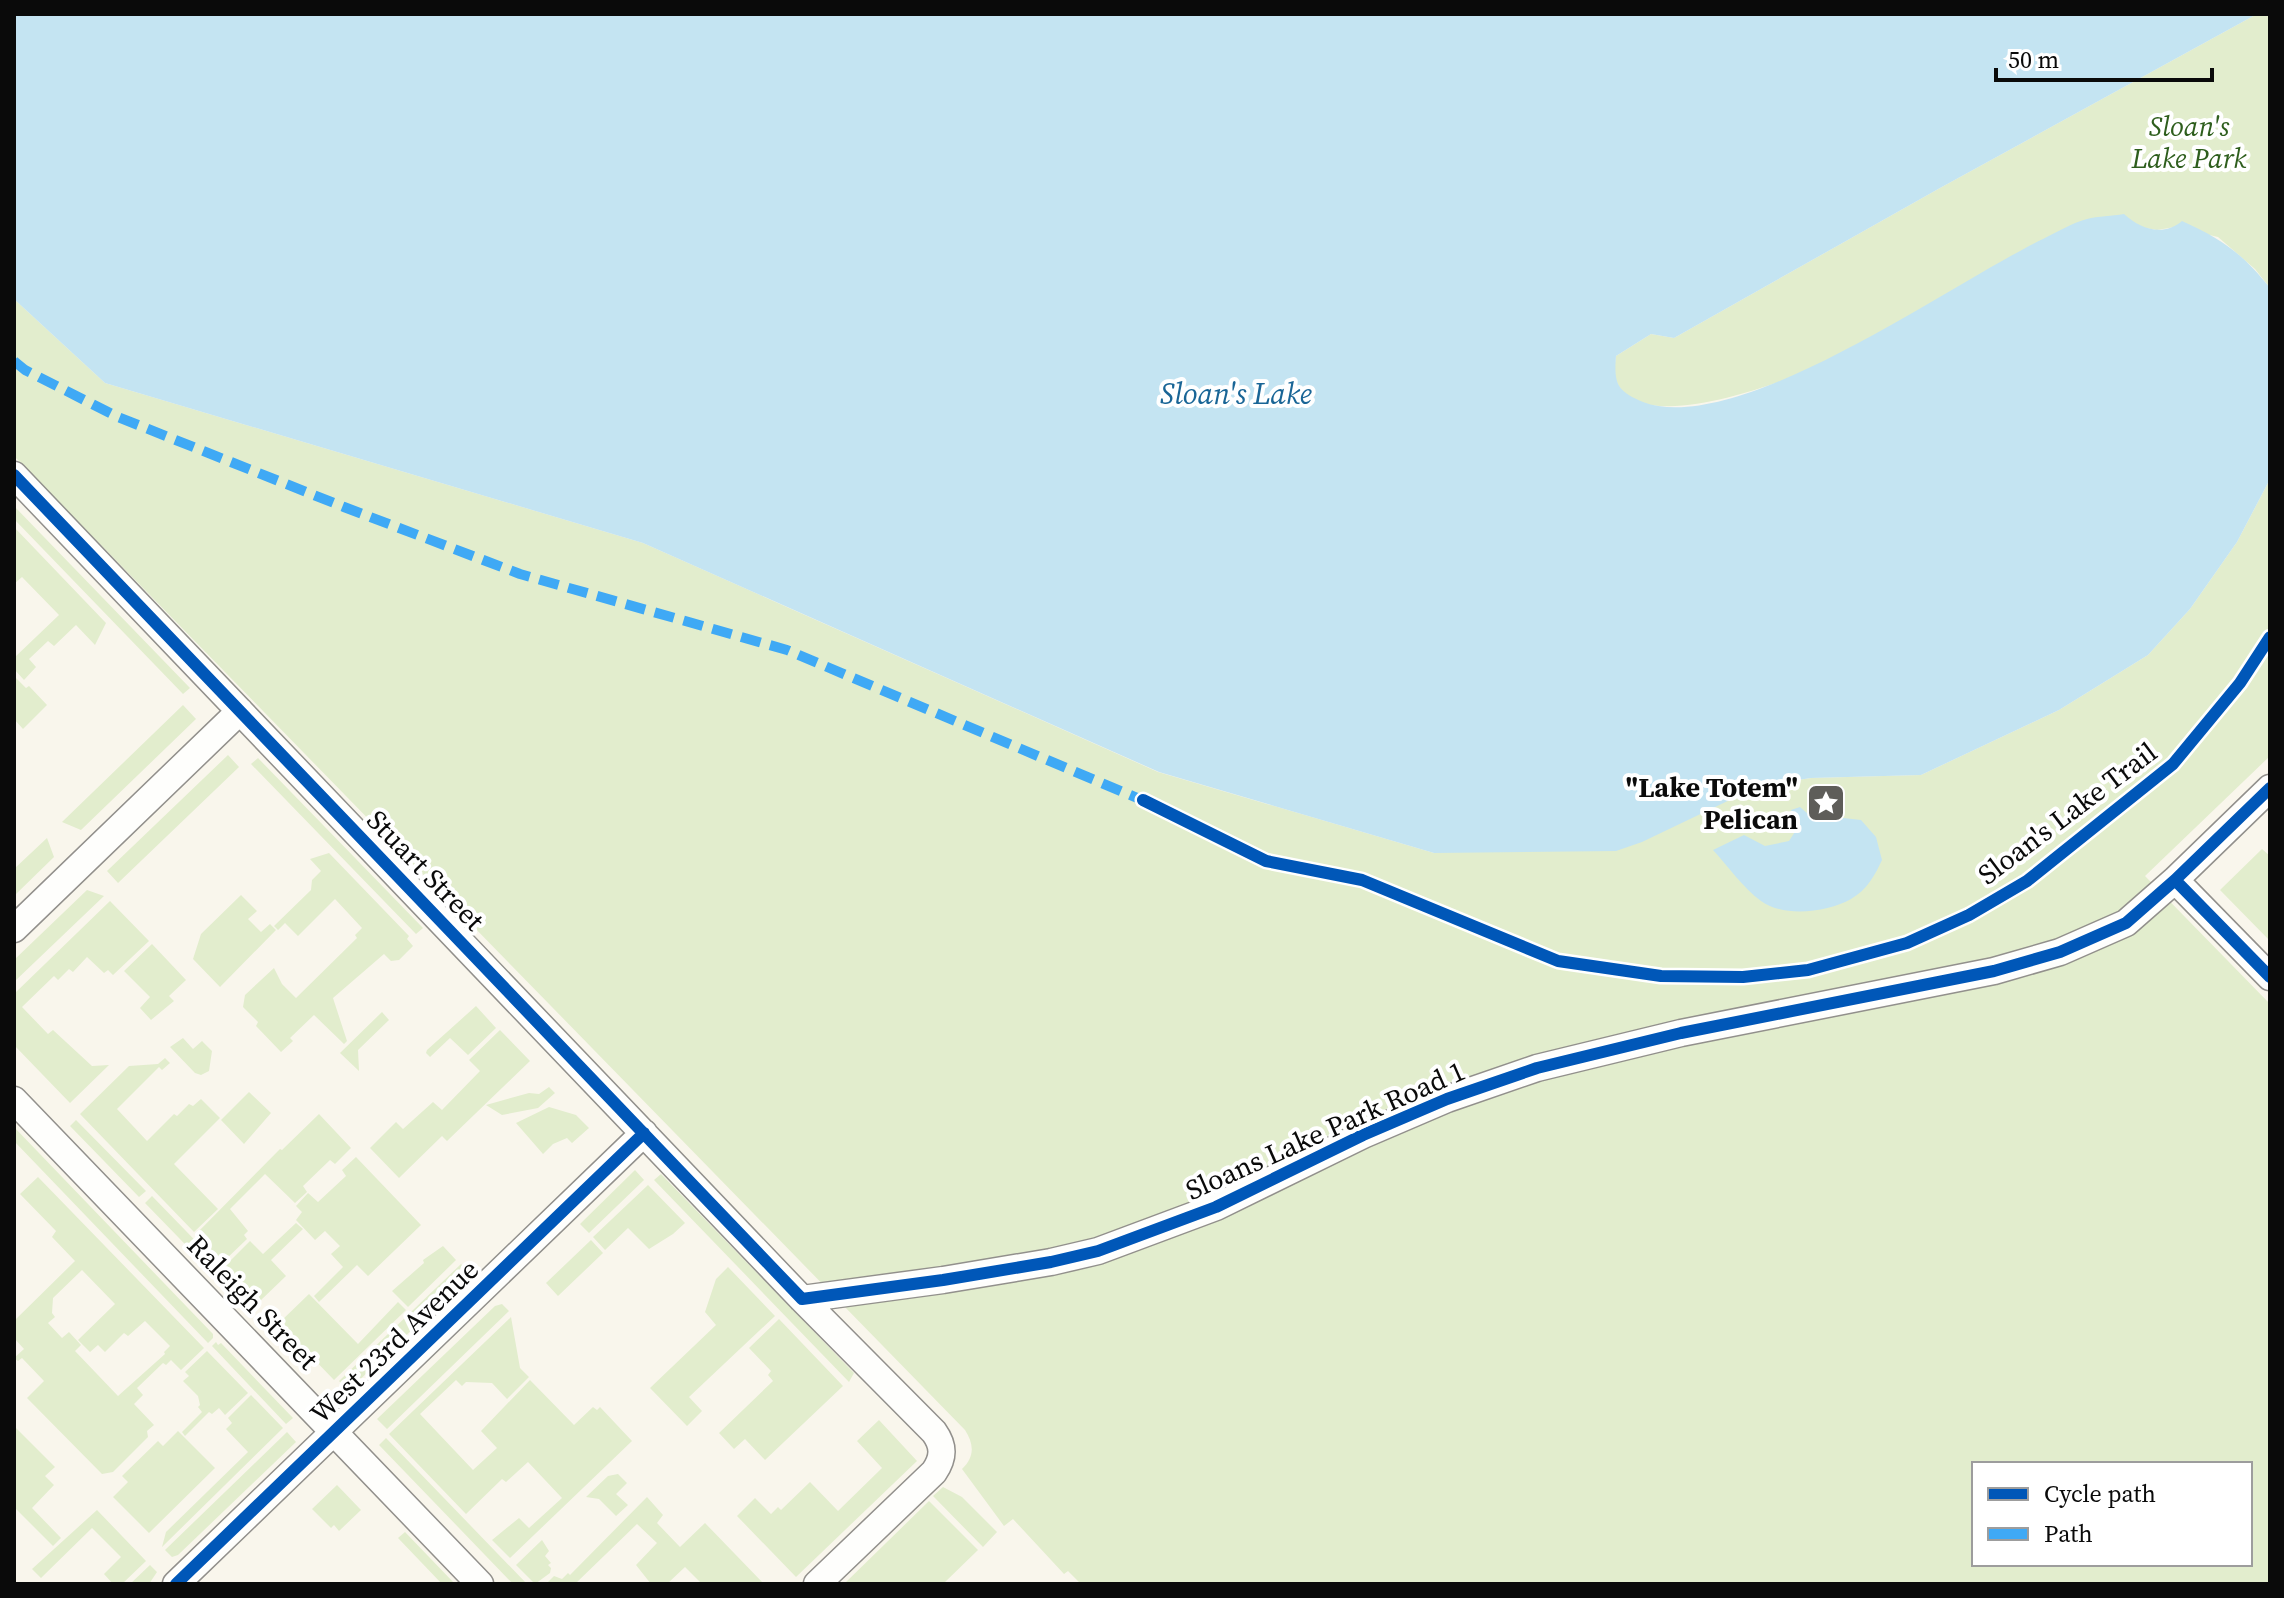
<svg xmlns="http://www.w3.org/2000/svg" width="2284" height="1598" viewBox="0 0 2284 1598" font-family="'Source Serif 4',serif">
<rect width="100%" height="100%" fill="#f9f6ec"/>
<!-- green -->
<path fill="#e2edcd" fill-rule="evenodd" d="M2257 14H2270V288L2255 269 2218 237 2175 227 2157 230 2138 227 1798 375C1761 389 1636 435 1616 380 1613 373 1615 363 1616 356L1651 334 1674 338 1940 188Z
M14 299 105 383 643 543 1158 772 1434 853 1746 793 1759 786 1811 778 1921 775 2059 710 2148 655 2190 609 2237 542 2270 479V756L2145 876 2270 1004V1584H1081L1068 1571 1064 1574 1013 1519 1004 1526 962 1469C975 1457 974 1444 965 1430L14 456ZM1974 1464H2250V1564H1974Z
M14 506 190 688 183 694 14 519Z
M14 527 106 623 95 645 76 625 54 646 48 641 29 659 36 667 24 680 14 669V658L59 615 22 577 14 584Z
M14 676 26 688 29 686 47 705 23 729 14 719Z
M183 705 196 719 81 830 62 822Z
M228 755 239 767 118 883 107 871Z
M258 758 423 928 416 934 251 764Z
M47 838 54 857 14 896V869Z
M2262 849 2270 856V941L2220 890Z
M329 853 409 936 407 939 413 946 399 960 391 961 384 954 333 998 347 1041 344 1044 314 1015 290 1038 293 1041 281 1052 256 1026 258 1022 243 1007 245 995 274 968 282 984 296 998 357 938 355 935 362 928 335 899 298 936 285 923 278 930 274 926 311 890 312 880 321 871 310 859Z
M87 890 104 896 14 982V960Z
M241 895 257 911 248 919 261 932 270 924 276 930 220 987 193 959 201 934Z
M110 901 149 941 113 975 108 970 104 973 87 957 73 972 69 969 58 980 54 976 22 1007 48 1034 53 1030 92 1066 109 1065 70 1103 14 1045V994Z
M152 944 186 980 169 996 174 1001 151 1020 140 1008 150 997 124 971Z
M476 1006 496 1028 468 1055 450 1038 430 1057 426 1053 427 1050Z
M382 1012 389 1020 358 1050 359 1071 340 1053Z
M500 1030 530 1061 447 1141 442 1136 399 1178 370 1148 396 1122 403 1129 433 1102 442 1110 480 1071 469 1060Z
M183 1038 193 1049 202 1041 212 1051 209 1071 201 1075 195 1073 170 1047Z
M165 1058 170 1063 162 1070 159 1067 117 1109 147 1141 174 1114 177 1116 189 1104 193 1106 201 1099 220 1118 174 1164 218 1209 194 1232 80 1114 129 1066 158 1064Z
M549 1087 555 1093 538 1108 502 1115 486 1105 529 1093 539 1094Z
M249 1092 271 1113 244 1144 221 1120Z
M549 1107 576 1115 589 1128 572 1143 567 1138 553 1144 543 1154 516 1123Z
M319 1114 351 1148 335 1164 330 1160 303 1186 307 1192 295 1203 265 1174 230 1209 248 1231 244 1235 247 1239 223 1262 196 1234 280 1149 282 1150Z
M76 1120 146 1191 139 1197 70 1126Z
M14 1127 213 1334V1338L208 1343 14 1141Z
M356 1157 421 1225 368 1276 357 1265 319 1302 314 1296 343 1267 331 1254 340 1246 325 1231 315 1240 296 1220 302 1212 296 1206 308 1193 318 1202 346 1176 342 1170Z
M635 1170 644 1180 589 1233 580 1224Z
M661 1174 854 1373 849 1382 654 1180Z
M38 1177 204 1348 181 1370 171 1360 166 1365 163 1363 137 1388 143 1395 134 1404 154 1425 147 1431 148 1437 113 1472 102 1474 27 1398 44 1381 22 1358 18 1361 14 1358 24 1349 14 1338V1321L75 1261 52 1237 56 1231 20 1194ZM82 1270 115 1304 78 1340 90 1352 98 1345 105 1352 124 1333 128 1336 145 1321 170 1346 164 1352 165 1354 118 1396 75 1351 81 1345 69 1332 62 1338 48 1323 55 1317 52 1313 53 1298Z
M648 1185 685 1223 673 1234 649 1249 628 1228 605 1250 593 1237Z
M152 1196 219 1265 212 1272 145 1203Z
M296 1223 303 1229 271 1260 286 1276 260 1301 226 1265 250 1241 263 1254Z
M591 1240 603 1253 558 1296 546 1283Z
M443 1246 456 1260 408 1307 392 1291 424 1263 423 1260Z
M461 1264 468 1271 466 1278 348 1391 339 1381Z
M728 1267 775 1316 689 1397 702 1411 687 1426 650 1388 716 1325 705 1312 716 1279Z
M309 1294 358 1344 398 1302 406 1310 334 1380 279 1323Z
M502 1304 509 1311 387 1429 377 1419 495 1306Z
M511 1317 520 1368 529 1377 507 1399 492 1383 466 1382 462 1386 456 1380 420 1414 473 1470 497 1448 481 1431 530 1380 574 1425 593 1407 597 1410 600 1407 632 1441 510 1558 492 1540 519 1518 529 1528 562 1498 528 1462 506 1482 502 1479 466 1514 389 1434Z
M779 1319 843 1386 765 1460 745 1439 734 1449 719 1433 773 1381 768 1375 771 1371 749 1348Z
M216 1342 218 1345 221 1343 293 1418 286 1424 212 1346Z
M207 1351 248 1393 225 1415 219 1408 212 1414 209 1412 185 1436 182 1432 202 1412 198 1407 200 1405 198 1396 183 1381 189 1376 185 1372Z
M251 1395 283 1428 162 1547 166 1532 248 1452 226 1429 232 1423 228 1418Z
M879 1420 917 1461 796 1577 737 1516 755 1498 771 1514 778 1507 781 1510 810 1482 838 1511 882 1468 857 1441Z
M14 1426 55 1467 45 1476 54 1485 32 1508 61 1538 53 1546 14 1507Z
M178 1431 215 1468 149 1533 113 1497 128 1482 122 1476 158 1441 163 1446Z
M287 1432 296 1442 178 1555 172 1557 165 1550Z
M386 1438 527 1584H513L379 1445Z
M618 1474 627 1483 616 1494 628 1505 616 1516 599 1499 586 1497 608 1476Z
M337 1485 361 1510 339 1531 334 1525 331 1528 312 1509Z
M943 1487 962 1497 997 1532 983 1547 933 1496Z
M647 1497 663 1515 657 1523 680 1547 705 1523 764 1584H702L685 1567 667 1584H651L636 1565 657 1543 637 1524 575 1584H546L554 1576 562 1579 568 1573 570 1575Z
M929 1501 978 1550 943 1584H844Z
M97 1510 146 1561 122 1584H113L104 1574 121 1557 92 1528 41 1578 32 1569Z
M405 1532 455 1584H442L398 1538Z
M542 1540 549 1551 545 1556 551 1563 548 1565 551 1568 550 1573 535 1584 516 1565Z
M150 1565 157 1572 149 1584H130Z"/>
<!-- water -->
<path fill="#c4e4f2" d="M14 14H2257L1940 188 1674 338 1651 334 1616 356C1614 383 1616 391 1643 402 1738 438 1953 282 2043 239 2057 232 2072 223 2087 219 2098 216 2112 216 2124 214 2140 229 2163 237 2182 221 2222 239 2242 253 2270 288V479L2237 542 2190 609 2148 655 2059 710 1921 775 1811 778 1759 786 1642 842 1616 851 1434 853 1159 772 643 543 105 383 14 299Z
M1800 807 1808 814 1861 820 1876 837 1882 860C1875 875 1867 890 1851 899 1828 912 1784 918 1761 901 1743 888 1728 866 1713 850L1744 835 1765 846 1789 841 1800 824 1791 810Z"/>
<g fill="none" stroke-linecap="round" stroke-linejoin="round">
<!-- street casing -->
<g stroke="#92908c" stroke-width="29">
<path id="street" d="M14 475 802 1299 934 1432C944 1446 944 1457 934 1472L817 1584
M2175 880 2270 977
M14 929 240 711
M14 1100 480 1584
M802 1299 943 1280 1051 1262 1098 1251 1216 1207 1363 1135 1447 1099 1537 1068 1681 1033 1994 971 2060 952 2126 923 2175 880 2270 788
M176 1584 644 1133"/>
</g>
<!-- street -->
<use href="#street" stroke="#fefefc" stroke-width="26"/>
<!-- quiet -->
<path stroke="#3fa9f5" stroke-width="10" stroke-dasharray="20 10" stroke-linecap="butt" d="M14 361 25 370 118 417 344 507 520 574 787 650 1149 803"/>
<!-- cycleway casing -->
<g stroke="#fff" stroke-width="17">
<path id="cycleway" d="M14 475 802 1299 943 1280 1051 1262 1098 1251 1216 1207 1363 1135 1447 1099 1537 1068 1681 1033 1994 971 2060 952 2126 923 2175 880 2270 788
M1143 800 1266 861 1362 880 1558 961 1661 976 1743 977 1808 970 1907 943 1969 915 2027 881 2173 764 2240 683 2270 637
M2175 880 2270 977
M176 1584 644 1133"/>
</g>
<!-- cycleway -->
<use href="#cycleway" stroke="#0057b8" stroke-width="12"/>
</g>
<!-- icons -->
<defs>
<g id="sight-square" transform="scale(2)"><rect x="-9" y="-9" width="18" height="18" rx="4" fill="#5e5d59" stroke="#fff"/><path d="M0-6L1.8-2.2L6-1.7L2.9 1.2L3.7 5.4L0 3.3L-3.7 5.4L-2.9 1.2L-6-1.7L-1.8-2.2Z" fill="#fff"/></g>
</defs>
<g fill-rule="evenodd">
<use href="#sight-square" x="1826" y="803"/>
</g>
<g text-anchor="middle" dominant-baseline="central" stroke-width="8" stroke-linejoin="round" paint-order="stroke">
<!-- park labels -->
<g font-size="28" font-style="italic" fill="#2e5e1d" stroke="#fff">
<text x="2189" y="126">Sloan's<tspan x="2189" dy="32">Lake Park</tspan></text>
</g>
<!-- poi labels -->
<g font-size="28" font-weight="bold" fill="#0a0a0a" stroke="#fff" text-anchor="end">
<text x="1798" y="787">"Lake Totem"<tspan x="1798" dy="32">Pelican</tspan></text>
</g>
<!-- street labels -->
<g font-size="28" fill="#0a0a0a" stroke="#fff">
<text transform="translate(2067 813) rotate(-37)">Sloan's Lake Trail</text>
<text transform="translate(426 870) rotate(46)">Stuart Street</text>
<text transform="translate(1325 1130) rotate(-24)">Sloans Lake Park Road 1</text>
<text transform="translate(253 1302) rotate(46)">Raleigh Street</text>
<text transform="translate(394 1341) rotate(-44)">West 23rd Avenue</text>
</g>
<!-- water labels -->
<g font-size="30" font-style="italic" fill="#196596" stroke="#fff">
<text x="1236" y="393">Sloan's Lake</text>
</g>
</g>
<!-- border -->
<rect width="2284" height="1598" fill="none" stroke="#0a0a0a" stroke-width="32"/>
<!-- legend -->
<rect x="1972" y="1462" width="280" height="104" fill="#ffffff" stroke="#9d9d9d" stroke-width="2"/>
<rect x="1988" y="1488" width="40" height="12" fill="#0057b8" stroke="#9d9d9d" stroke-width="2"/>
<text x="2044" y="1502" font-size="24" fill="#0a0a0a">Cycle path</text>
<rect x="1988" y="1528" width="40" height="12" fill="#3fa9f5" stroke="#9d9d9d" stroke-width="2"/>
<text x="2044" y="1542" font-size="24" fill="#0a0a0a">Path</text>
<!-- scale -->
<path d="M1996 68v12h216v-12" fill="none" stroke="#0a0a0a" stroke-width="4"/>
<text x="2008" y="68" font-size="24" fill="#0a0a0a" stroke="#ffffff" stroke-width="6" paint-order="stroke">50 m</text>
</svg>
